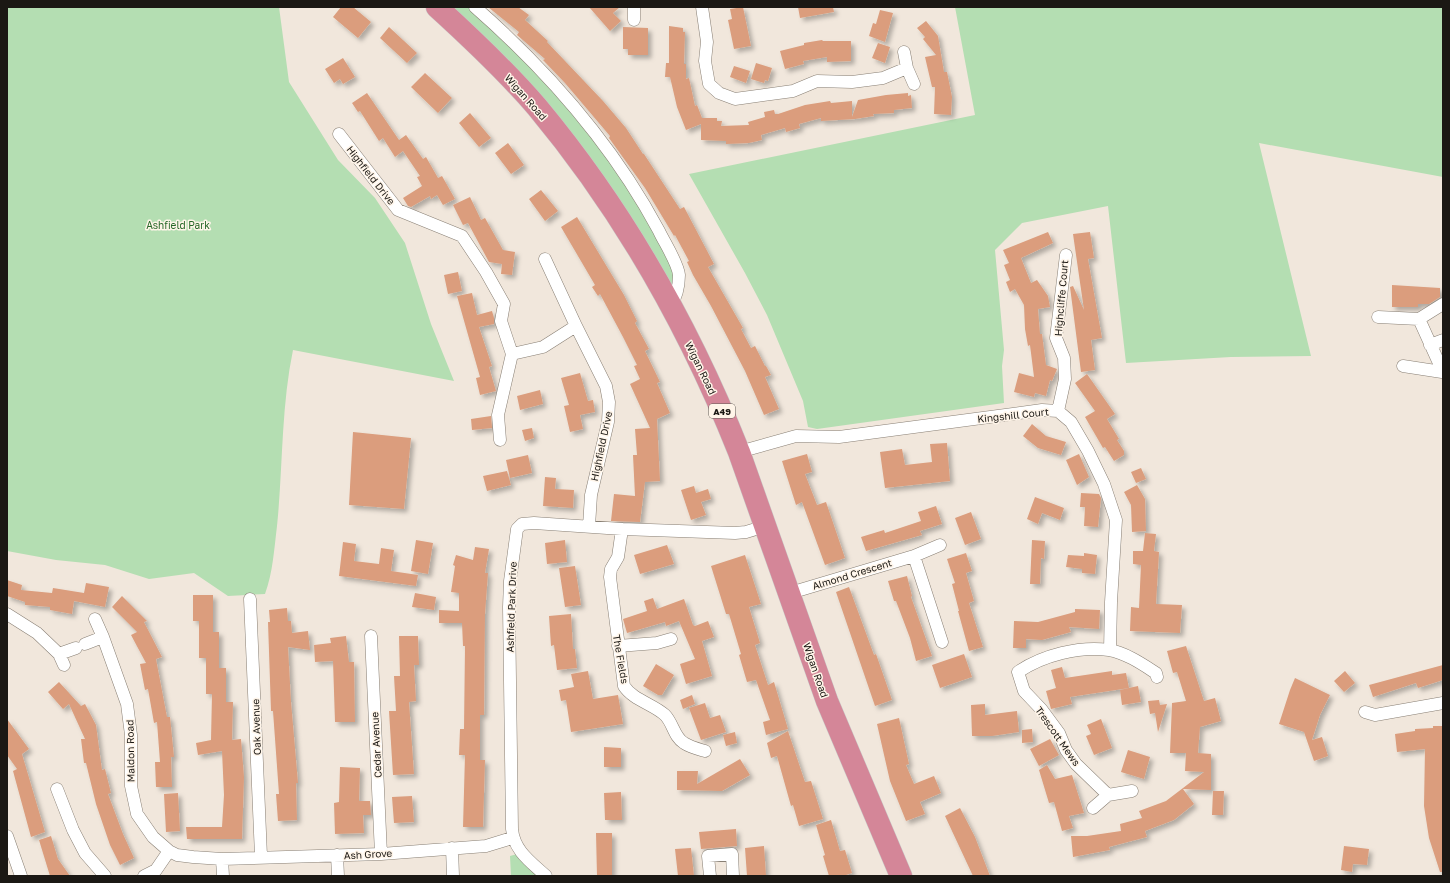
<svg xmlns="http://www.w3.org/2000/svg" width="1450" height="883" viewBox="0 0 1450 883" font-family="'Golos Text',sans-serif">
<defs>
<filter id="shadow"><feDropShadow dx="3.5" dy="3.5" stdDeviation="2" flood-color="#0004"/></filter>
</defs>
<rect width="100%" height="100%" fill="#f1e7dc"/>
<!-- green -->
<path fill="#b4deb2" d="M7 7H279L289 82 338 160 375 198 405 243 431 324 454 381 293 350C281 408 283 468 277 526 274 550 273 572 265 594L228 596 194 573 149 579 105 565 56 560 7 551Z
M437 7H475L597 134 679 274 675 299 607 200Z
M955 7H1443V177L1259 143 1311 356 1231 357 1126 363 1108 206 1022 223 995 250 1004 350 1002 366 1004 403 817 429 808 427 803 401 767 315 745 273 689 174 975 115Z
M517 854 539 876H511L510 856Z"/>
<!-- building -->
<path fill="#db9d7d" filter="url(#shadow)" d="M341 7H353L371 22 358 38 333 17Z
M488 7H518L529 15 525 20 548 41 547 42 603 101 626 128 643 154H644L680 209 684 207 714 264 708 267 743 328 741 329 751 348 755 346 765 366H766L771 375 765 377 779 409 764 415 745 371 711 306 693 275 687 262 689 261 675 235 674 236 645 188 609 138 610 136 565 83 543 60 545 59 517 35 519 32Z
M589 7H620L613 13 621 21 610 31Z
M743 7 751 46 734 49 728 20 732 19 730 9Z
M798 7H833L834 12 800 18Z
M880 10 893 13 885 42 869 36 873 23 876 24Z
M926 21 938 36 944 72H947L952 97 951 115 934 114 935 87H932L925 57 936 55 923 39 925 37 917 28Z
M669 26 683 28V32H685L684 64H686V79L689 78 695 106 697 105 702 118H717V121H722L721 126 749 125 748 122 765 117 764 112 774 110 775 114H778L805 105 830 101 831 103 852 101V117L858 100 886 95 908 93V96L911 95 912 108 894 110V113L873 114 874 116 855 119 821 121V118L799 124 800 128 786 132 785 128 761 135 762 140 749 143 726 144V141L701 140V124L686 130 677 107 670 77H665L666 63H669Z
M389 27 417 53 407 63 380 38Z
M623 27 648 28V55H628V49H623Z
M822 40 823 41H851V61L827 62V57L803 61 804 64 785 69 780 51 804 45V43Z
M878 43 890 47 885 63 872 58Z
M343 58 355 77 343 84 340 79 334 83 325 69Z
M756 63 772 68 768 81 765 80 764 83 751 79Z
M734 66 750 71 746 83 730 77Z
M425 73 452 98 438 113 411 87Z
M367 93 399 140 406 135 423 159 426 157 438 178 442 176 455 199 443 205 437 195 431 199 430 196 411 207 408 206 403 198 422 186 417 177 420 176 403 151 395 157 383 138 379 141 360 111 358 112 352 103Z
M470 113 491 138 479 147 459 123Z
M508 143 524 165 511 174 495 153Z
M541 190 558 211 545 221 529 199Z
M470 197 481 220 485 218 503 250 515 252 512 275 501 274 502 264 489 262 468 223 463 225 453 205Z
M577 217 624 295 637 321 635 323 649 349 645 351 660 382 657 383 670 413 657 419 660 481 645 482 640 522 611 521 614 494 635 496 633 455H637L635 429 650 428 630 384 640 379 634 366 637 365 623 337 600 294 598 296 592 287 595 285 561 227Z
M1048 232 1053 243 1021 258 1031 283 1037 280 1048 296 1050 307 1038 309 1040 334H1042L1046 365 1057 369 1052 381 1050 380 1046 396 1035 393 1034 397 1014 392 1019 373 1034 377 1030 345 1028 346 1025 329 1024 305 1015 289 1010 292 1006 282 1010 280 1004 265 1009 263 1003 250Z
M1090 232 1094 258 1088 259 1102 338 1091 340 1095 370 1081 372 1070 287 1073 286 1084 310 1073 234Z
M458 272 462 291 448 294 444 275Z
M1392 285 1440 288V297L1429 304H1418V307H1392Z
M472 293 477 315 492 311 494 318V324L479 327 492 366 489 367 496 391 480 395 476 378 480 377 457 296Z
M580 373 588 401 593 400 595 412 580 415 583 429 570 432 564 406 569 405 561 378Z
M1087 374 1115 414 1107 419 1119 439 1117 440 1124 451V455L1114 461 1105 447 1103 448 1085 417 1095 411 1075 383Z
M540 390 543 404 520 410 517 396Z
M491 416 492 428 472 430 471 419Z
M1032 424 1046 436 1066 442 1061 455 1038 448 1023 436Z
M532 428 534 438 525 441 522 430Z
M353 432 411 438 404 509 349 505Z
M947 443 950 481 885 488 880 452 902 449 905 465 932 462 930 444Z
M807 454 812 472 805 474 817 505 826 502 845 558 825 565 802 502 796 505 782 461Z
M1079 454 1089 477 1077 485 1066 460Z
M528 455 532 473 510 478 506 460Z
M1141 468 1146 479 1136 483 1131 472Z
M507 471 511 485 487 491 483 476Z
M545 477 556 478 555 489 574 490 573 508 543 506Z
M1137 485 1145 499 1146 531 1132 532 1131 505 1124 492Z
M694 486 696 493 708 489 711 499 701 502 706 515 691 520 681 490Z
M1081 493 1099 494 1101 498 1098 527 1084 526 1085 507H1080Z
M1035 497 1064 508 1060 520 1042 513 1038 524 1027 519Z
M936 506 942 524 920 531 922 535 866 551 861 537 884 530 885 533 921 521 918 512Z
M971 512 981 539 965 545 955 518Z
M1145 533 1156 534 1154 551 1159 552 1156 604 1182 605 1180 633 1130 631 1131 607 1139 608 1141 565 1133 564V551H1143Z
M416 540 433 543 428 574 411 571Z
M565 540 567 562 547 564 545 543Z
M1032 540 1045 541 1044 559 1041 558 1040 584H1030Z
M343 542 356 544 354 561 379 564 381 548 394 550 391 571 418 575 416 586 339 576Z
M667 545 674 564 640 574 634 555Z
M475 547 489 549 485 573H488L485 614 484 715H480V760H485L483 827H463L465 755H459L460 729H464L465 646H463L462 623H439V610L459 611V593L451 592 455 566 453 565 456 555 473 560Z
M966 553 972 571 966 573 974 601 969 603 983 647 969 651 958 611H959L952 584 955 583 947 559Z
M1084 553 1097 555 1095 574 1082 573V569L1066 567 1068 555 1084 556Z
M745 555 761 604 749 607 760 643 755 645 768 685 774 682 788 729 766 735 763 722 770 720 756 680 747 682 739 655 741 654 729 614H726L711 566Z
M575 566 581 605 565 607 559 568Z
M907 576 912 596 911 597 932 656 916 661 910 638 896 601H894L888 581Z
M7 580 22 585 21 590 52 593 53 588 84 593 86 583 109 587 105 607 74 601 72 614 50 610V607L25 605V602L7 596Z
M849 587 874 655 876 654 892 700 875 706 836 592Z
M415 593 436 597 434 610 412 607Z
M193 595H213V632H219V668H226V702H233L232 740 241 739 244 777 242 839H187L186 827H222L224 795 222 751 198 755 196 743 211 740 212 694H206V658H199V621H193Z
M122 596 147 621 144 622 162 657 156 659 167 717H170L174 757H171L172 787H156L155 762H160L157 722 154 723 148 689 145 690 140 664 146 663 131 635 137 632 112 607Z
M653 598 657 609 684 599 693 625 695 626 708 621 714 637 702 641 712 676 686 684 680 664 695 659 679 621 666 626 665 622 627 633 623 619 647 611 644 601Z
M287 608 288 621H291L292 633 308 631 310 650 288 647 291 702 298 783H296L297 820 278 821 276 794H279L273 711H271L268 622H270L269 610Z
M1075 609 1100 610 1099 629 1069 627 1071 632 1042 640 1026 639V648H1013L1014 621 1038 622 1075 612Z
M571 614 573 649H575L577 668 557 670 554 645 551 646 549 616Z
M346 636 349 662H354L355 722H335L333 661 315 662 314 645 331 643 330 638Z
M399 636H418L419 665H414L416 701 409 702 414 774 393 775 389 711H396L394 676H400Z
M1186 646 1204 701 1215 698 1221 721 1200 727 1198 753 1211 754V790L1183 789 1194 804 1174 820 1145 831 1147 837 1109 847 1110 850 1073 857 1071 836H1087L1121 831 1120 824 1142 818 1139 811 1166 801 1204 772 1185 771 1186 753H1170L1172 703 1186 701 1177 672 1173 673 1167 651Z
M964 654 972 677 940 688 932 665Z
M656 664 674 675 662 695H658L643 686Z
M1443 665V680L1418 688 1416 683 1373 697 1369 685Z
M1062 667 1065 678 1112 671V675L1126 673 1129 688 1070 697 1072 704 1051 709 1046 691 1056 688 1051 670Z
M588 671 593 699 618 695 623 724 571 732 566 700 561 701 559 690 574 687 571 674Z
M1345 671 1355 683 1344 692 1334 681Z
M1295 678 1330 695 1320 715 1312 740 1322 737 1328 756 1314 761 1304 732 1279 724 1290 690Z
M59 682 81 706 85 704 96 725 102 770 105 769 111 793 108 794 123 834 134 858 120 865 110 845 96 804 86 763H84L81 739H85L69 704 63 709 48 692Z
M1138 686 1141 702 1122 705 1120 690Z
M692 695 695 704 683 709 680 700Z
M1159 700 1160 705 1167 704 1158 732 1155 713 1150 714 1148 701Z
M705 703 710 718 720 715 726 732 701 740 689 708Z
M985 704V715L1017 711 1019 732 992 736H972L971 705Z
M899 718 909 764 906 765 914 784 934 776 941 793 920 802 925 814 906 821 890 781 877 724Z
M7 719 29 749 22 754 45 832 31 837 13 771 17 769 7 755Z
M1101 719 1112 748 1094 755 1086 736 1091 734 1087 725Z
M1433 726H1443V872H1440L1429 838 1424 806 1425 749 1397 752 1395 734 1415 731V729L1433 728Z
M1032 729 1033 742 1022 743V730Z
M788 731 805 782 811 781 823 819 799 826 793 805 791 806 777 756 771 758 767 743Z
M735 732 737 743 726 746 723 735Z
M1050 739 1059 755 1039 766 1030 749Z
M604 747 621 748V767H604Z
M1128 750 1150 757 1144 779 1121 772Z
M740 759 750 775 722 791 677 790V771H698L697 784Z
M1047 765 1055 779 1072 775 1084 813 1069 816 1073 828 1062 831 1054 802 1049 803 1039 770Z
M340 767 360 768 359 801H370L371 815H363L364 833 335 834 334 803 339 802Z
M1213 791H1224L1223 815H1212Z
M621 792 622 820H605L604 793Z
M178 793 180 831 166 832 164 794Z
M412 796 414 822 394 823 392 797Z
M960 808 975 837 990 876H973L945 816Z
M831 820 840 851 845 850 852 873 843 876H829L823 856 825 855 816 825Z
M736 829 737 846 701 849 699 832Z
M596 833H612V876H597Z
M51 836 58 859 70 876H50L39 840Z
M764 846 766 876H747L745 848Z
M1344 846 1369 849 1367 865 1353 864 1352 872 1341 870Z
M691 848 694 876H678L675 849Z"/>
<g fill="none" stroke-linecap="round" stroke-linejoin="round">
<!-- street casing -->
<g stroke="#887f74" stroke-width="13">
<path id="street" d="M475 7C548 71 613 145 659 231 664 242 678 263 679 275 679 286 676 298 670 307
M634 7V20
M702 7 707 42 705 61 709 84 719 93 735 99 793 91 817 81 852 82 883 78 907 68
M904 52 907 68 914 84
M339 134 398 210 462 236 486 272 504 304 501 321 512 354 543 347 576 326 606 386 609 402 608 422 591 495 589 526
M545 259 576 326
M1378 317 1419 319 1443 372
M1419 319 1443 304
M1430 345 1443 340
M1403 366 1442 372
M1058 411 1065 379 1064 358 1056 338 1066 255
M500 440 498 415 512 354
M739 452 796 436 839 437 1042 410 1058 411 1071 422 1088 451 1104 484 1116 520 1111 602 1110 650
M622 529 618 557 611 569 610 577 624 686C633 700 653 704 665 715 673 723 674 737 684 743 690 747 698 749 705 751
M914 556 942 642
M790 593 914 556 940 545
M250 599 261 856
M7 614 37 633 59 654 76 648
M95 619 103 637
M371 636 381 854
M85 644 103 637 127 704 131 735V786L137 814 153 837 169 851 177 855 193 857 222 859 381 854 486 846 512 838
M618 646 657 643 671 639
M59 654 64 665
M1365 712 1375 715 1443 703
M57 789 73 830 85 853 105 876
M1108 795 1076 764 1066 750 1059 733 1042 710 1024 691 1018 672C1043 655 1079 646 1109 650 1126 653 1142 664 1156 673L1157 677
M1093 808 1108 795 1132 791
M7 836 21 876
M452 848 453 876
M337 855 338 876
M222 859 223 876
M144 876 156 870 169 851
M546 876C531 862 514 851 512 829L509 607 510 581 517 529 522 524 534 523 622 529 735 533 746 532 766 526
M710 876 708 856 732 854 733 876"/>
</g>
<!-- highway casing -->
<g stroke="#c8c8c7" stroke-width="23">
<path id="highway" d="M437 7C471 38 507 72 537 107 622 209 690 329 739 452L827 701 901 876"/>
</g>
<!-- street -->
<use href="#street" stroke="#fff" stroke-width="12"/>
<!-- highway -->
<use href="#highway" stroke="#d48698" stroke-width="22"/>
</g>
<g text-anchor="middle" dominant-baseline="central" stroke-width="3" stroke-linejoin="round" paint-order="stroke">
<!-- shield labels -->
<rect fill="#fff5e9" stroke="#5f5a54" stroke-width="1" x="709" y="404" width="26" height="14" rx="3"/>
<g font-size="9" font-weight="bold" fill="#1b1814">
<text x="722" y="411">A49</text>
</g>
<!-- street labels -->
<g font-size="10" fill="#1b1814" stroke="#fff5e9">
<text transform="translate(526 97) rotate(48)">Wigan Road</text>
<text transform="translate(371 175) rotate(52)">Highfield Drive</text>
<text transform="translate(1061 298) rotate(-85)">Highcliffe Court</text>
<text transform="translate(701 368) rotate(64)">Wigan Road</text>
<text transform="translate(1013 415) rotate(-6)">Kingshill Court</text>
<text transform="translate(601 446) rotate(-78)">Highfield Drive</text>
<text transform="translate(852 574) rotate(-17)">Almond Crescent</text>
<text transform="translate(511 607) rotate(-88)">Ashfield Park Drive</text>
<text transform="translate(621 659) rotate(80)">The Fields</text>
<text transform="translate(816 670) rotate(71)">Wigan Road</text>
<text transform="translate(256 727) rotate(-92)">Oak Avenue</text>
<text transform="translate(1058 736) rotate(55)">Trescott Mews</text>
<text transform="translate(376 745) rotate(-93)">Cedar Avenue</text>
<text transform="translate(130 751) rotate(-91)">Maldon Road</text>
<text transform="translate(368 854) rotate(-3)">Ash Grove</text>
</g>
<!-- park labels -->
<g font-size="10" fill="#276828" stroke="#fff5e9">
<text x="178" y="225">Ashfield Park</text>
</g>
</g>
<!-- border -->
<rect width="1450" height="883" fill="none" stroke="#1b1814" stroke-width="16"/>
</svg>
